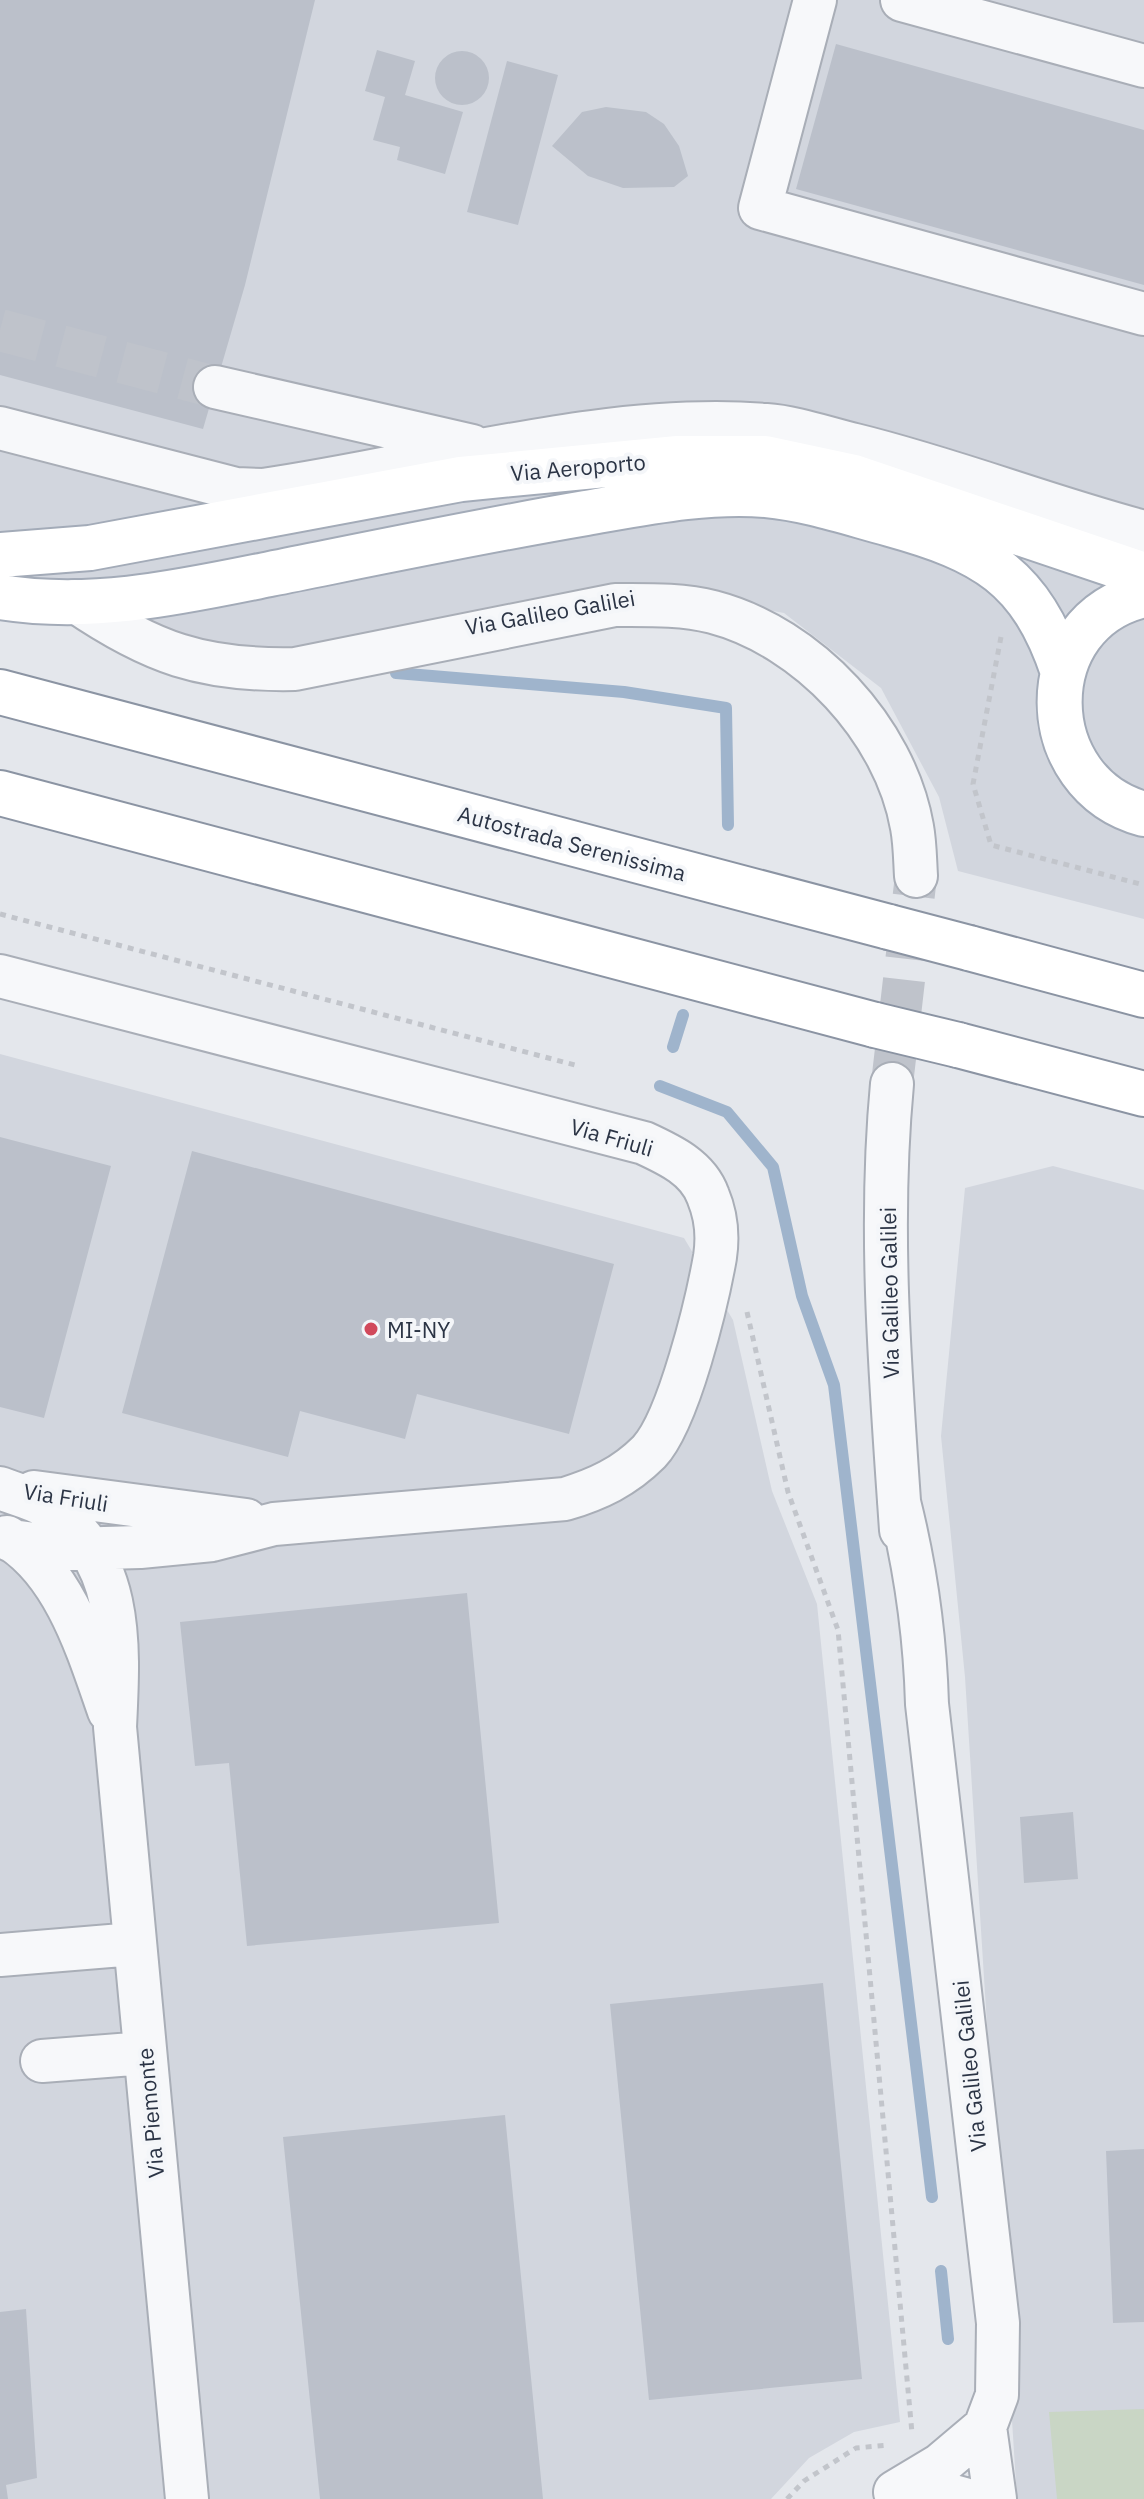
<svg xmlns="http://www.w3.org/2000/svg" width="1144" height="2499" viewBox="0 0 1144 2499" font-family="'IBM Plex Sans',sans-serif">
<rect width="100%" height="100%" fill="#e4e7ec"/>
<!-- built -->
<path fill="#d2d6de" d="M0 0H1144V919L958 871 939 797 881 688 784 613 645 588 252 658 0 590Z
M0 1054 684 1238 733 1320 772 1491 817 1604 900 2422 854 2432 809 2458 771 2499H0Z
M1053 1166 1144 1190V2499H1017L965 1677 941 1436 965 1188Z"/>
<!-- green -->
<path fill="#c9d6c5" d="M1144 2409V2499H1057L1049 2412Z"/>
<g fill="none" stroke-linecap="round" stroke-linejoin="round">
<!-- stream -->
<path stroke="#9fb4cc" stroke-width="12" d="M396 673 624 692 726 708 728 825
M673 1047 683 1015
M660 1086 727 1112 773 1167 802 1296 834 1385 932 2197
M941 2271 948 2339"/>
</g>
<!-- building -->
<path fill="#bbc0ca" d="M0 0H315L245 285 203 429 0 375Z
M836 44 1144 130V285L796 189Z
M377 50 415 61 405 95 463 112 445 174 397 160 400 147 373 140 385 97 365 91Z
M435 78a27 27 0 1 1 54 0a27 27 0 1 1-54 0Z
M507 61 558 75 518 225 467 212Z
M606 107 646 112 664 124 679 146 688 176 674 187 623 188 588 176 552 146 582 112Z
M0 1137 111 1166 44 1418 0 1407Z
M192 1151 614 1264 569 1434 417 1394 405 1439 300 1411 288 1457 122 1413Z
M467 1593 499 1923 247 1946 229 1763 195 1766 180 1622Z
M1073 1812 1078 1879 1024 1883 1020 1817Z
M823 1983 862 2379 649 2400 610 2004Z
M505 2115 543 2499H320L283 2137Z
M1144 2149V2322L1113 2323 1106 2151Z
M26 2309 37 2478 6 2485 8 2499H0V2312Z"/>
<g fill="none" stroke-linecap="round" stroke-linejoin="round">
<!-- minor-tunnel -->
<path stroke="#bfc3cb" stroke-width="42" stroke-dasharray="42 21" stroke-linecap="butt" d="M0 330 215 387
M892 1084 916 876"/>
<!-- minor casing -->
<g stroke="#a9aeb7" stroke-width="46">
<path id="minor" d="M815 0 760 208 1144 314
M902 0 1144 66
M215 387 472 446
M0 428 236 489 263 490C423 467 605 412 766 425 795 427 826 438 855 445 953 469 1046 506 1144 532
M75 601C151 653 203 671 295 669L615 605C648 605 682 604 713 612 808 637 895 730 912 827 915 843 915 860 916 876
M0 976 644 1143C670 1155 698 1168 708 1196 716 1215 718 1237 715 1257 707 1302 679 1420 649 1452 624 1477 598 1489 565 1499L274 1524 212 1540 140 1547 70 1549 12 1541
M892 1084C878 1232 891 1382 901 1530
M0 1488C15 1494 32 1498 46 1506 125 1556 119 1645 115 1727L187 2499
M34 1492 246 1520
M899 1502C916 1570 925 1634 927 1704L998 2323 997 2395 985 2427 995 2499
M7 1537C65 1572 88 1651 109 1711
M0 1955 134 1944
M42 2061 145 2053
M895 2492 940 2465 985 2427
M895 2492 928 2489 964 2499"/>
</g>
<!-- major casing -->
<g stroke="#a3abb8" stroke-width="48">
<path id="major" d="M0 555 90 548 461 479 678 458H765L854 477 1144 575
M1144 595C1030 621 1033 784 1144 814
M0 597C91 612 181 592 270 574 375 553 480 531 586 513 644 503 707 490 766 495 809 499 849 513 890 524 984 550 1031 576 1063 672"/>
</g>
<!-- highway casing -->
<g stroke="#8b94a3" stroke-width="48">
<path id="highway" d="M0 692 889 927
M0 793 875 1025
M969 948 1144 995
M958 1045 1144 1094"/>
</g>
<!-- path -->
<path stroke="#c2c5cb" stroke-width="5" stroke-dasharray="6 6" stroke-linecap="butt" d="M1001 637 973 784 991 845 1144 885
M0 914 575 1065
M747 1312 788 1492 838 1630 912 2433
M787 2499 804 2481 856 2448 889 2445"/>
<!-- minor -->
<use href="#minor" stroke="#f7f8fa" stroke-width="42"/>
<!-- major -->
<use href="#major" stroke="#fff" stroke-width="44"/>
<!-- highway -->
<use href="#highway" stroke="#fff" stroke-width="44"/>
<!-- highway-bridge casing -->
<g stroke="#8b94a3" stroke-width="48" stroke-linecap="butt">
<path id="highway-bridge" d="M889 927 969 948
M875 1025 958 1045"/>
</g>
<!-- highway-bridge -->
<use href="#highway-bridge" stroke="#fff" stroke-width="44"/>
</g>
<!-- markers -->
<circle fill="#d1495b" stroke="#f4f6f9" stroke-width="3" cx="371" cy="1329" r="8"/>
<g text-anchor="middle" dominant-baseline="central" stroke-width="8" stroke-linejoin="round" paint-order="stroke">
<!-- street labels -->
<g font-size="22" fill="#2b3445" stroke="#f4f6f9">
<text transform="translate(578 467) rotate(-5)">Via Aeroporto</text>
<text transform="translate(550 612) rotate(-10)">Via Galileo Galilei</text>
<text transform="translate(572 843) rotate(15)">Autostrada Serenissima</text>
<text transform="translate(612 1137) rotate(16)">Via Friuli</text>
<text transform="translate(889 1293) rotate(-91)">Via Galileo Galilei</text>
<text transform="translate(66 1497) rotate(9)">Via Friuli</text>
<text transform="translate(969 2066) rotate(-96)">Via Galileo Galilei</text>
<text transform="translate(150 2113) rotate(-95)">Via Piemonte</text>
</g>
<!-- poi labels -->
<g font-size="22" fill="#2b3445" stroke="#f4f6f9" text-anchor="start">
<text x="387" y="1329">MI-NY</text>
</g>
</g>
</svg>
